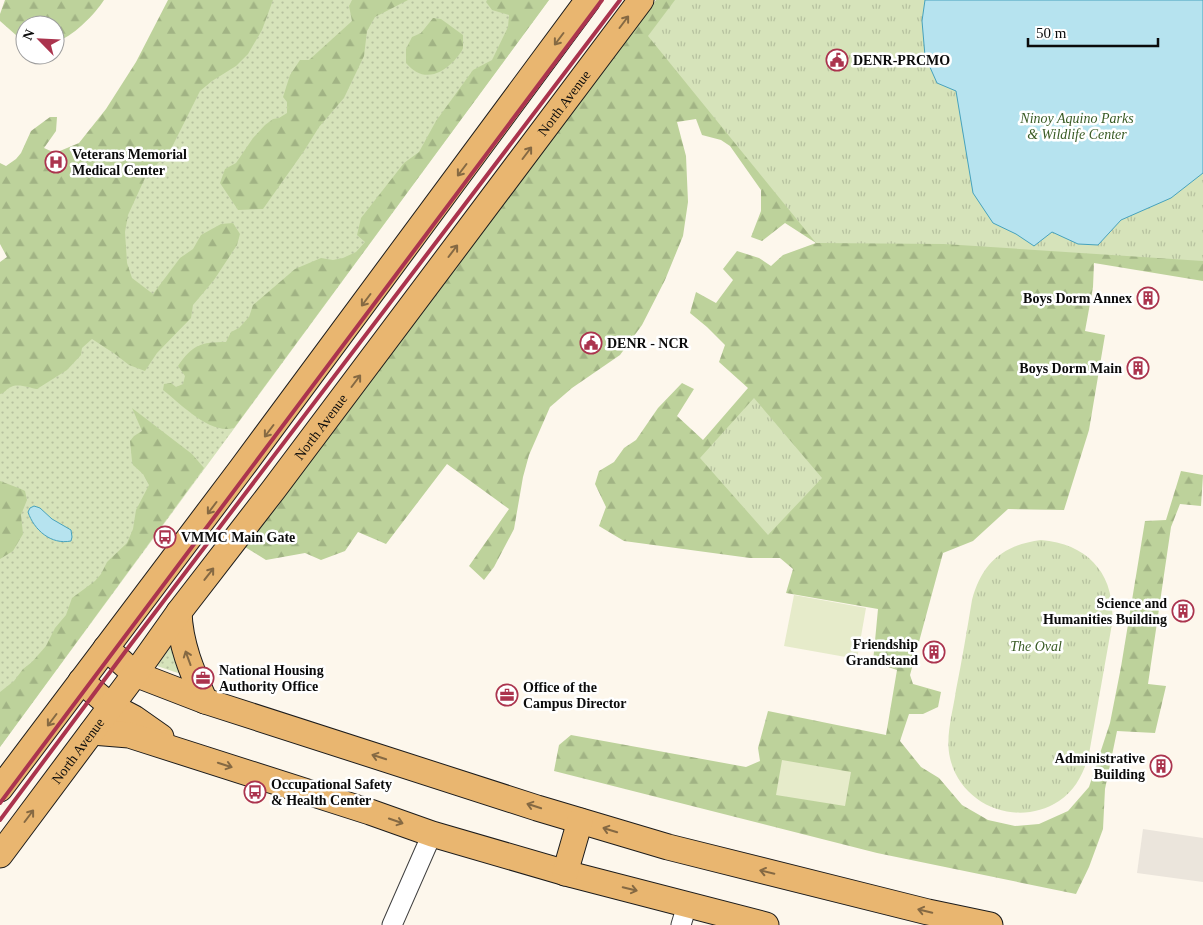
<svg xmlns="http://www.w3.org/2000/svg" width="1203" height="925" viewBox="0 0 1203 925" font-family="'Times New Roman',serif">
<defs>
<pattern id="grass-dots" width="8" height="8" patternUnits="userSpaceOnUse" patternTransform="scale(1.25)"><rect width="8" height="8" fill="#d6e3ba"/><path d="M2 2h.1M6 6h.1" fill="none" stroke="#b6c19f" stroke-width="1.8" stroke-linecap="round"/></pattern>
<pattern id="forest-firs" width="22" height="20" patternUnits="userSpaceOnUse" patternTransform="scale(1.25)"><rect width="22" height="20" fill="#bdd29b"/><path d="M5 1l3.5 6h-7zM16 11l3.5 6h-7z" fill="#a1b384"/></pattern>
<pattern id="park-tufts" width="24" height="20" patternUnits="userSpaceOnUse" patternTransform="scale(1.25)"><rect width="24" height="20" fill="#d6e3ba"/><path d="M3 7l-1-3M5 7V3M7 7l1-3M15 17l-1-3M17 17v-4M19 17l1-3" fill="none" stroke="#b6c19f"/></pattern>
</defs>
<rect width="100%" height="100%" fill="#fdf7ec"/>
<!-- grass -->
<path fill="url(#grass-dots)" d="M231 0H549L0 747V314Z
M175 641 181 674 157 666Z"/>
<!-- forest -->
<path fill="url(#forest-firs)" d="M5 0H104C95 14 72 38 55 42V25H25V43L0 21V14Z
M168 0H273L262 30 248 54 236 66 212 81 200 91 172 147 145 178 128 215 125 232 127 263 132 278 153 294 180 258 193 249 201 235 221 224 233 223 240 234 237 245 214 280 193 305 191 318 157 353 145 371 129 365 115 354 92 339 82 348 81 355 67 370 37 389C30 388 18 383 11 387 6 389 5 393 0 394V262L7 257 0 244V163L6 166 16 159 21 153 31 131 50 117H57L56 131 44 148 55 153 79 143 106 109 136 62Z
M352 0H408L375 17 367 31 364 56 344 98 319 127 304 151 263 209 238 210 220 183 225 169 236 163 253 138 265 125 273 119 279 118 287 113V102L283 97 290 75 300 60H309L352 21 349 6Z
M487 0H549L234 428C210 435 181 404 163 390L164 384 171 383 176 387 183 384 185 376 178 366C192 345 201 342 226 342L231 332 239 328 249 317 253 305 295 269 321 258 333 260 343 258 356 252 365 242 357 235 361 218 404 163 419 152 436 121 473 70 492 60 508 27 509 15 492 10 486 2Z
M656 0H925L1203 173V281L1094 263 1093 287 1085 331 1105 335 1089 430 1064 510 1008 509 973 541 943 553 910 675 913 684 941 692 938 707 923 714H909L900 741 921 767 939 778 962 805 988 820 1015 826 1039 824 1068 811 1089 787 1110 723 1121 667 1145 521 1166 520 1181 471 1203 475 1201 506 1180 504 1171 527 1148 684 1166 686 1155 733 1117 731 1105 789 1103 829 1089 867 1076 894 877 853 554 771 559 745 571 735 746 767 760 761 758 748 768 711 886 735 897 670 873 662 878 609 786 593 793 569 780 558H750L624 541 599 526 606 507 595 484 599 471 614 462 624 448 636 440 658 408 682 383 694 389 677 416 703 440 748 388 719 362 725 345 707 327 690 313 696 292 716 303 733 280 723 269 737 251 759 258 771 266 783 255 816 243 785 223 762 241 751 237 761 211V190L730 146 721 140 702 135 696 119 677 122 686 156 688 202 683 236 665 280 642 325 620 355 572 388 550 407 529 455 523 477 514 529 494 567 484 580 469 566 509 509 447 464 386 544 358 532 345 551 321 560 305 553 266 560 240 544Z
M433 18 441 19 463 35C463 39 463 44 463 48 462 52 457 57 454 61 438 77 421 81 406 63V49L412 37 421 33Z
M132 408 192 454 204 468 0 747V692L14 681 23 669 32 662 46 646 55 628 66 615 72 598 95 581 101 574 107 562 127 543 133 529 136 510 149 485 143 474 133 465 132 461 130 441 134 436 142 431Z
M0 481 21 489 25 491 27 500 21 515 23 534 13 551 0 559Z"/>
<!-- park -->
<path fill="url(#park-tufts)" d="M675 0H1203V261L944 244 816 243 648 36Z
M754 398 822 478 768 535 700 458Z
M1041 540C1089 544 1116 575 1112 624L1089 754C1084 772 1076 790 1059 801 1018 828 961 806 950 758 945 736 953 712 956 690 962 660 967 630 972 600 982 563 1003 545 1041 540Z"/>
<!-- pitch -->
<path fill="#e6ebca" d="M794 595 866 608 857 659 784 646Z
M782 760 851 772 845 806 776 795Z"/>
<!-- plaza -->
<path fill="#ebe5dc" d="M1143 829 1203 838V882L1137 873Z"/>
<!-- water -->
<path fill="#b6e3ef" stroke="#46a2bd" d="M925 0H1203V173L1171 198 1121 220 1098 245 1078 244 1052 232 1034 246 1016 234 993 223 973 193 956 91 937 83 925 56 922 21Z
M34 506 40 508 52 519 71 530 72 537 71 541C51 545 34 530 28 512L30 508Z"/>
<g fill="none" stroke-linecap="round" stroke-linejoin="round">
<!-- minor casing -->
<g stroke="#3e3e3e" stroke-width="21">
<path id="minor" d="M392 925 432 834
M681 925 687 905"/>
</g>
<!-- major casing -->
<g stroke="#1c1c1c" stroke-width="27">
<g id="major">
<path d="M179 612C180 644 192 672 205 701"/>
<path d="M106 648 135 674 205 701 537 808 668 847 928 912 990 925"/>
<path d="M81 681 111 706 134 718 161 737"/>
<path d="M92 732 129 735 370 812 432 834 573 875 766 925"/>
<path d="M0 789 241 469 588 0"/>
<path id="s1" d="M0 855 135 674 179 612 274 489 641 0"/>
<path d="M565 873 580 821"/>
</g>
</g>
<!-- minor -->
<use href="#minor" stroke="#fff" stroke-width="19"/>
<!-- major -->
<use href="#major" stroke="#e9b670" stroke-width="25"/>
<!-- rail -->
<path stroke="#ab344e" stroke-width="4" d="M0 803 602 0
M0 820 128 648 620 0"/>
</g>
<!-- one-way arrows -->
<defs><path id="oneway-shaft" d="M-6 0H5M1.5-3L5.5 0L1.5 3" fill="none" stroke-width="1.6" stroke-linecap="round" stroke-linejoin="round" transform="scale(1.25)"/></defs>
<g stroke="#856943">
<use href="#oneway-shaft" transform="translate(624 22) rotate(-53)"/>
<use href="#oneway-shaft" transform="translate(559 39) rotate(127)"/>
<use href="#oneway-shaft" transform="translate(527 153) rotate(-53)"/>
<use href="#oneway-shaft" transform="translate(462 170) rotate(127)"/>
<use href="#oneway-shaft" transform="translate(453 251) rotate(-53)"/>
<use href="#oneway-shaft" transform="translate(366 300) rotate(127)"/>
<use href="#oneway-shaft" transform="translate(356 381) rotate(-53)"/>
<use href="#oneway-shaft" transform="translate(269 431) rotate(127)"/>
<use href="#oneway-shaft" transform="translate(212 508) rotate(127)"/>
<use href="#oneway-shaft" transform="translate(209 574) rotate(-52)"/>
<use href="#oneway-shaft" transform="translate(188 658) rotate(-110)"/>
<use href="#oneway-shaft" transform="translate(52 720) rotate(127)"/>
<use href="#oneway-shaft" transform="translate(379 757) rotate(-162)"/>
<use href="#oneway-shaft" transform="translate(225 765) rotate(18)"/>
<use href="#oneway-shaft" transform="translate(534 806) rotate(-162)"/>
<use href="#oneway-shaft" transform="translate(29 816) rotate(-53)"/>
<use href="#oneway-shaft" transform="translate(396 821) rotate(19)"/>
<use href="#oneway-shaft" transform="translate(610 830) rotate(-163)"/>
<use href="#oneway-shaft" transform="translate(767 872) rotate(-167)"/>
<use href="#oneway-shaft" transform="translate(630 889) rotate(14)"/>
<use href="#oneway-shaft" transform="translate(925 911) rotate(-166)"/>
</g>
<!-- icons -->
<defs>
<g id="civic-ring" transform="scale(1.125)"><circle r="9.5" fill="#fff" stroke="#ab344e" stroke-width="1.5"/><path d="M-.6-6.5H3V-4.5H.6V-3L4-1V1h2V6H-6V1h2V-1L-.6-3ZM-1.2 2.5V6h2.4V2.5Z" fill="#ab344e"/></g>
<g id="hospital-ring" transform="scale(1.125)"><circle r="9.5" fill="#fff" stroke="#ab344e" stroke-width="1.5"/><path d="M-5-5h3v3.5h4V-5h3V5h-3V1.5h-4V5h-3Z" fill="#ab344e"/></g>
<g id="building-ring" transform="scale(1.125)"><circle r="9.5" fill="#fff" stroke="#ab344e" stroke-width="1.5"/><path d="M-4-6H4V6H1V3H-1V6H-4ZM-2.5-4.3h1.7v1.8h-1.7ZM.8-4.3h1.7v1.8H.8ZM-2.5-1h1.7V.8h-1.7ZM.8-1h1.7V.8H.8Z" fill="#ab344e"/></g>
<g id="bus-ring" transform="scale(1.125)"><circle r="9.5" fill="#fff" stroke="#ab344e" stroke-width="1.5"/><path d="M-5-6H5V4H4V6H2V4H-2V6H-4V4H-5ZM-3.5-4V0h7V-4ZM-3.5 1.2v1.5H-2V1.2ZM2 1.2v1.5H3.5V1.2Z" fill="#ab344e"/></g>
<g id="office-ring" transform="scale(1.125)"><circle r="9.5" fill="#fff" stroke="#ab344e" stroke-width="1.5"/><path d="M-6-3h4V-5.5h4V-3h4V5H-6ZM-1-4.5V-3h2v-1.5ZM-6 0V1H6V0Z" fill="#ab344e"/></g>
</defs>
<g fill-rule="evenodd">
<use href="#civic-ring" x="837" y="60"/>
<use href="#hospital-ring" x="56" y="162"/>
<use href="#building-ring" x="1148" y="298"/>
<use href="#civic-ring" x="591" y="343"/>
<use href="#building-ring" x="1138" y="368"/>
<use href="#bus-ring" x="165" y="537"/>
<use href="#building-ring" x="1183" y="611"/>
<use href="#building-ring" x="934" y="652"/>
<use href="#office-ring" x="203" y="678"/>
<use href="#office-ring" x="507" y="695"/>
<use href="#building-ring" x="1161" y="766"/>
<use href="#bus-ring" x="255" y="792"/>
</g>
<g text-anchor="middle" dominant-baseline="central" stroke-width="5" stroke-linejoin="round" paint-order="stroke">
<!-- poi labels -->
<g font-size="14" font-weight="bold" fill="#0b0b0b" stroke="#fff" text-anchor="start">
<text x="853" y="60">DENR-PRCMO</text>
<text x="72" y="154">Veterans Memorial<tspan x="72" dy="16">Medical Center</tspan></text>
<text x="1132" y="298" text-anchor="end">Boys Dorm Annex</text>
<text x="607" y="343">DENR - NCR</text>
<text x="1122" y="368" text-anchor="end">Boys Dorm Main</text>
<text x="181" y="537">VMMC Main Gate</text>
<text x="1167" y="603" text-anchor="end">Science and<tspan x="1167" dy="16">Humanities Building</tspan></text>
<text x="918" y="644" text-anchor="end">Friendship<tspan x="918" dy="16">Grandstand</tspan></text>
<text x="219" y="670">National Housing<tspan x="219" dy="16">Authority Office</tspan></text>
<text x="523" y="687">Office of the<tspan x="523" dy="16">Campus Director</tspan></text>
<text x="1145" y="758" text-anchor="end">Administrative<tspan x="1145" dy="16">Building</tspan></text>
<text x="271" y="784">Occupational Safety<tspan x="271" dy="16">&amp; Health Center</tspan></text>
</g>
<!-- street labels -->
<g font-size="14" fill="#0b0b0b" stroke="#fff">
<text stroke="none"><textPath href="#s1" startOffset="940">North Avenue</textPath></text>
<text stroke="none"><textPath href="#s1" startOffset="535">North Avenue</textPath></text>
<text stroke="none"><textPath href="#s1" startOffset="130">North Avenue</textPath></text>
</g>
<!-- park labels -->
<g font-size="14" font-style="italic" fill="#395b24" stroke="#fff">
<text x="1077" y="118">Ninoy Aquino Parks<tspan x="1077" dy="16">&amp; Wildlife Center</tspan></text>
<text x="1036" y="646">The Oval</text>
</g>
</g>
<!-- north arrow -->
<g transform="translate(40 40) rotate(294)"><circle r="24" fill="#ffffff" stroke="#9d9d9d"/>
<path d="M0-4L9 19L0 12L-9 19Z" fill="#ab344e"/>
<text y="-8" font-size="14" font-weight="bold" text-anchor="middle" fill="#0b0b0b">N</text>
</g>
<!-- scale -->
<path d="M1028 38v8h130v-8" fill="none" stroke="#0b0b0b" stroke-width="2.5"/>
<text x="1036" y="38" font-size="15" fill="#0b0b0b" stroke="#ffffff" stroke-width="4" paint-order="stroke">50 m</text>
</svg>
